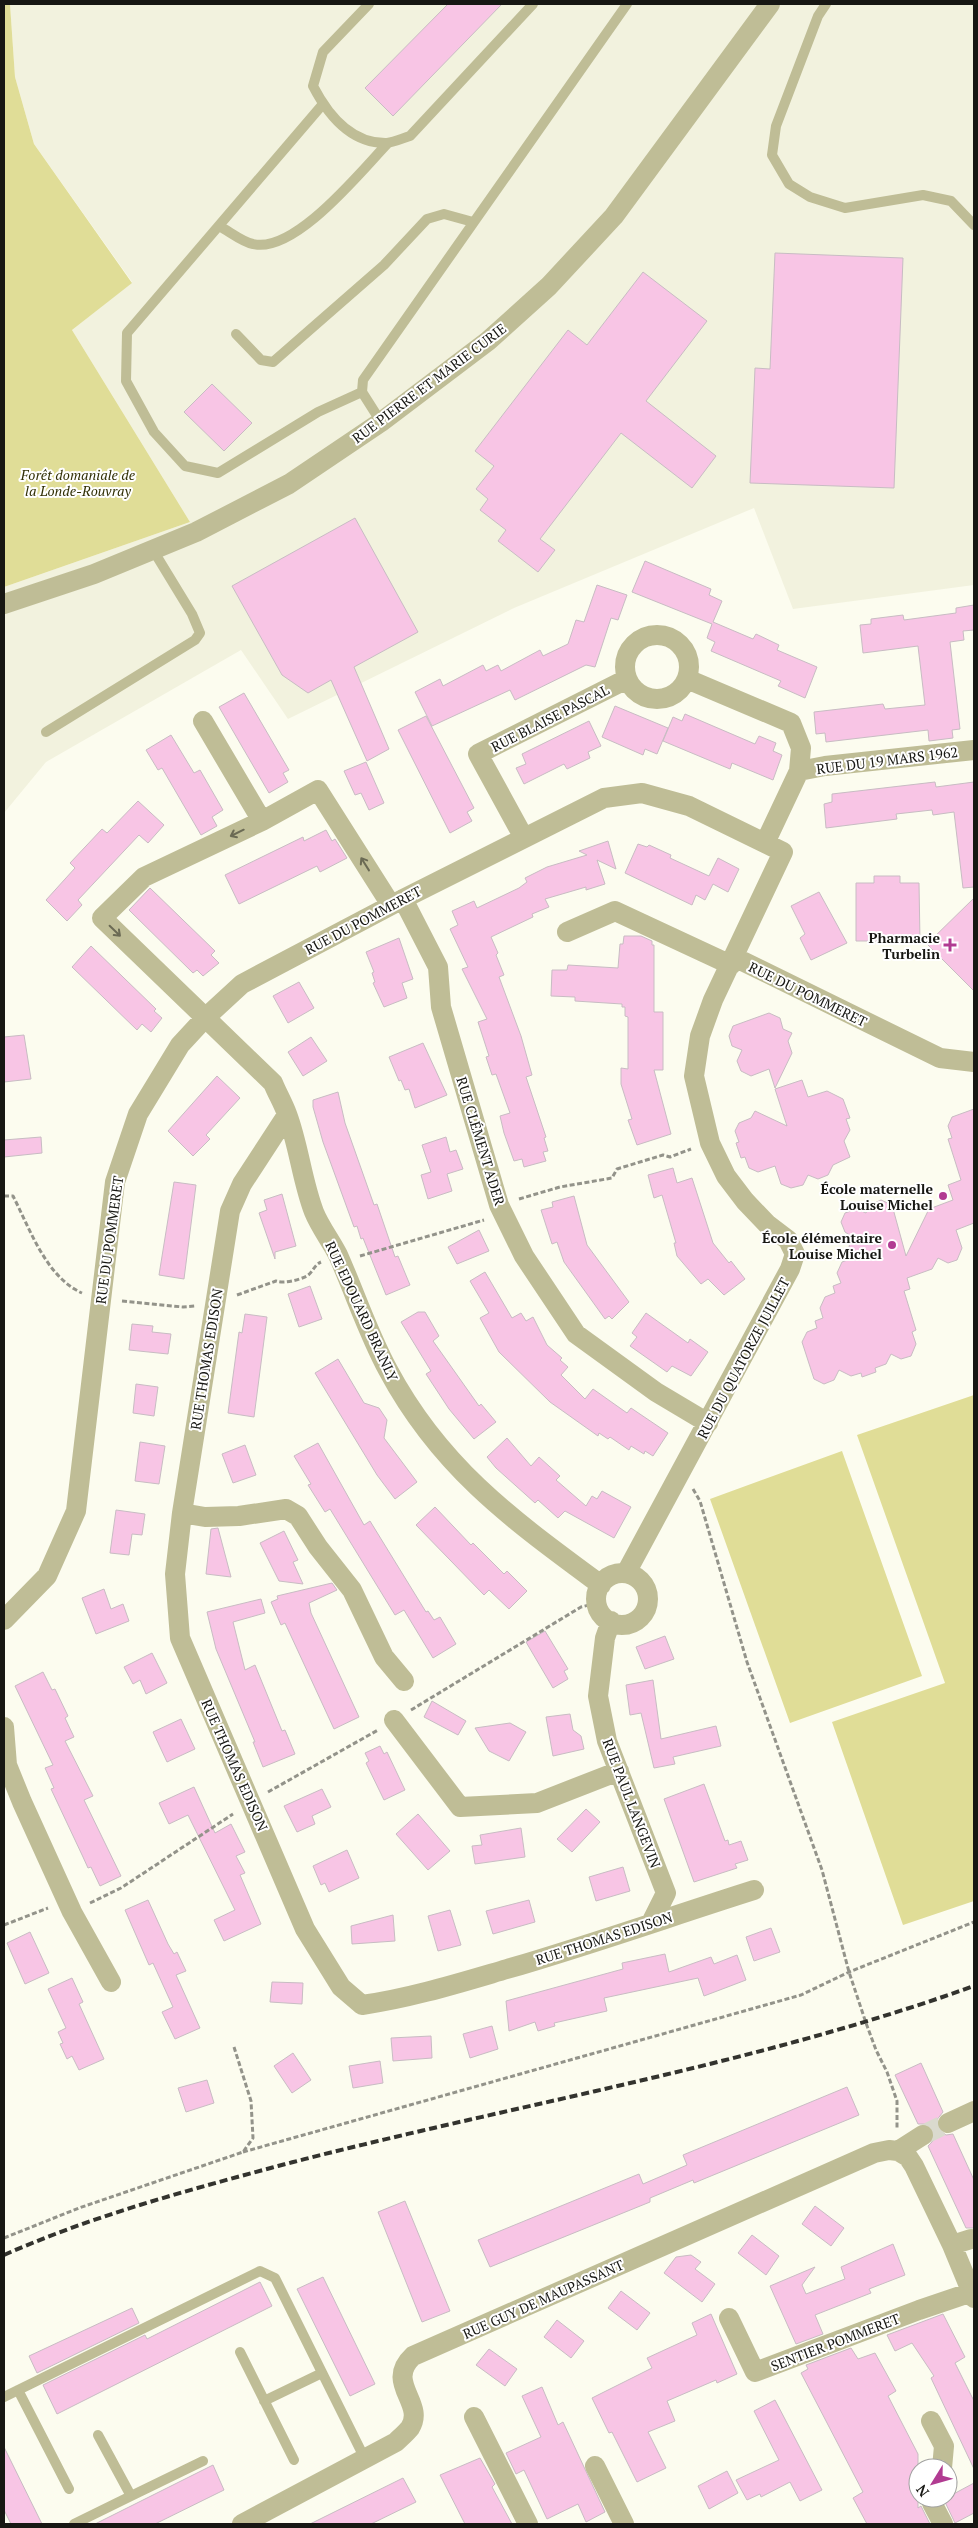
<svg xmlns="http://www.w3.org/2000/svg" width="978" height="2528" viewBox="0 0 978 2528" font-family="'PT Serif',serif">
<rect width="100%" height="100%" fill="#fcfcef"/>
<!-- built -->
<path fill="#f2f2de" d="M10 4H974V585L793 609 754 508 514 608 288 719 241 650 46 762 4 813V587L190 522 72 330 132 282 34 144 15 77Z"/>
<!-- green -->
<path fill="#e0dd97" d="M4 4H10L15 77 34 144 132 283 72 330 190 522 4 587Z
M974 1395V1901L903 1925 832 1722 945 1683 857 1435Z
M842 1451 922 1676 790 1723 710 1499Z"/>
<!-- building -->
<path fill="#f8c5e5" stroke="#c8bcc3" d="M448 4H502L393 116 365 88Z
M775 253 903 258 894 488 750 483 755 368 770 369Z
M643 272 707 321 646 401 716 456 692 488 621 433 540 539 555 550 538 572 498 541 506 530 480 510 488 499 476 489 494 466 475 451 568 330 587 345Z
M212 384 252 423 224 451 184 412Z
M355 518 418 632 354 667 389 749 367 761 331 680 308 693 282 675 232 586Z
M645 561 711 589 709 595 722 601 713 622 753 639 756 634 779 645 777 650 817 667 805 698 778 686 781 681 711 651 715 642 707 638 712 624 632 592Z
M597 585 627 595 618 620 611 618 595 667 586 665 515 700 510 690 432 726 415 692 440 679 443 686 483 665 486 671 498 665 501 671 540 650 543 656 568 644 576 620 584 622Z
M974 605V630L963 631 964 640 950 642 960 729 952 730 953 738 929 741 928 730 826 742 825 733 816 734 814 712 883 704 885 709 925 705 918 646 863 653 860 625 871 624V619L903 615 904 620 956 613V608Z
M244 693 289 770 283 773 288 782 269 793 219 707Z
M615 706 668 728 657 754 645 749 643 755 602 737Z
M685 714 755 744 759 736 776 743 773 751 782 755 773 780 732 763 730 769 663 741 673 717 682 721Z
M426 716 474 808 467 812 472 821 450 833 398 730Z
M589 721 601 746 588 752 590 758 567 769 564 764 524 784 516 768 526 764 522 754Z
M171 735 194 773 200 770 223 810 212 817 217 826 201 835 162 768 158 770 146 750Z
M366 762 384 803 369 810 361 793 355 795 344 771Z
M935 782 936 787 974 782V887L963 888 954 812 933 815 932 810 896 814 897 819 826 828 824 804 832 802V794Z
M138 801 164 825 148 843 139 835 78 900 82 905 67 921 46 900 75 868 70 863 102 829 107 833Z
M326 830 332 841 335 839 347 858 320 872 317 866 239 904 225 875 303 837 304 841Z
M608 841 616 869 597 860 605 884 586 890V887L545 899 549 907 532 914 533 917 491 937 498 953 496 955 504 975 499 977 521 1036 532 1075 526 1077 546 1137 544 1138 548 1151 543 1152 546 1161 524 1167 522 1159 514 1161 504 1133 500 1116 510 1113 496 1074 492 1075 486 1057 489 1056 478 1022 487 1019 462 969 468 967 450 929 458 925 452 911 474 901 477 908 519 888 527 882 525 878 547 867 587 855 579 851Z
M638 844 647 847 649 845 671 855 670 858 709 876 718 858 739 869 728 892 713 884 705 900 696 895 692 905 625 873Z
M874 876H900V883H919L920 941H856V883H874Z
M150 888 215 951 211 955 219 963 203 976 197 970 193 973 129 910Z
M819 892 847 943 811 960 800 938 805 934 791 906Z
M974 898V991L927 944Z
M624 936H641L652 941V945H654V1012H663V1070H654L671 1134 637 1145 628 1120 632 1119 621 1084V1068L628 1069V1017L625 1016V1007H622V1004L575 1001V997L551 996 552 970H567L568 965 618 968 620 944H623Z
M399 938 413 979 402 983 407 998 384 1007 373 983 375 982 372 973 374 972 366 952Z
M91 946 156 1009 154 1011 162 1018 151 1032 142 1024 137 1030 72 967Z
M299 982 314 1008 288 1023 273 996Z
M769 1013 780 1018 783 1029 792 1033 788 1041 792 1053 775 1088 769 1069 751 1076 741 1071 737 1061 742 1050 732 1046 729 1036 733 1026Z
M24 1035 31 1079 4 1082V1037Z
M311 1037 327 1061 303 1076 288 1052Z
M423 1043 447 1095 415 1108 409 1089 405 1090 401 1080 399 1081 389 1057Z
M217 1076 240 1098 206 1135 210 1139 193 1156 168 1131Z
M802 1080 808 1097 827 1091 843 1099 850 1118 846 1119 850 1130 844 1141 850 1157 833 1165 828 1175 818 1179 808 1175 803 1185 791 1188 781 1184 775 1166 758 1172 749 1168 745 1157 741 1158 736 1143 739 1142 735 1131 739 1123 751 1118 755 1111 787 1126 775 1089Z
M338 1092 345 1123 374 1205 377 1204 395 1257 398 1256 410 1285 386 1295 363 1238 361 1239 357 1226 354 1227 323 1142 313 1107V1100Z
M974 1109V1223L956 1230 962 1248 957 1260 948 1263 938 1258 932 1269 907 1278 910 1289 904 1291 916 1330 912 1332 916 1344 911 1356 901 1359 891 1354 886 1364 875 1368 876 1372 862 1377 861 1373 851 1376 839 1370 834 1380 824 1384 814 1379 802 1342 807 1332 817 1328 815 1321 823 1318 820 1308 825 1297 835 1293 833 1286 841 1283 837 1273 842 1262 853 1258 849 1246 854 1238 845 1232 841 1222 845 1213 857 1209 866 1213 870 1205 881 1200 892 1205 906 1256 929 1209 953 1200 948 1185 961 1180 948 1139 952 1138 948 1126 952 1117Z
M41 1137 42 1153 4 1157V1140Z
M446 1137 450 1152 456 1150 463 1169 447 1174 452 1191 428 1199 421 1175 431 1172 422 1145Z
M673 1168 677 1183 692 1178 713 1243 729 1263 731 1261 745 1279 724 1295 708 1279 701 1284 677 1256 674 1243H676L662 1195 654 1198 648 1175Z
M174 1182 196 1185 184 1279 159 1275Z
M282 1194 296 1246 275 1252V1259L259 1213 267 1210 264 1200Z
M574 1196 587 1245 629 1302 612 1319 609 1316 605 1319 564 1262 557 1242 552 1244 541 1210 553 1207 552 1202Z
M479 1230 489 1251 457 1264 448 1247Z
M485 1272 512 1318 521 1313 526 1321 533 1317 547 1345 562 1358 560 1360 568 1367 561 1375 585 1399 593 1389 627 1413 631 1408 668 1433 653 1456 645 1451 644 1454 631 1446 629 1450 610 1437 608 1439 599 1433 598 1436 550 1402 499 1352 480 1318 489 1313 470 1281Z
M310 1286 322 1319 299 1327 288 1294Z
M418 1312H425L439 1336 433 1341 479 1406 481 1404 496 1422 474 1439 449 1409 426 1374 431 1371 401 1322Z
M646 1313 688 1343 690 1339 708 1352 691 1376 672 1366 667 1372 630 1346 637 1337 632 1333Z
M245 1314 267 1317 254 1417 228 1413 239 1332 242 1333Z
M132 1324 153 1326 152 1332 171 1334 168 1354 129 1350Z
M338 1359 364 1403 379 1408 387 1420 384 1438 417 1482 395 1499 377 1475 315 1373Z
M136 1384 158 1387 154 1416 133 1413Z
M507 1438 531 1466 539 1457 560 1476 556 1480 586 1506 592 1496 597 1499 602 1491 631 1507 614 1538 565 1511 558 1518 538 1500 535 1503 496 1468 487 1457Z
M140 1442 165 1446 159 1484 135 1481Z
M318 1443 364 1525 370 1521 426 1612 428 1611 434 1620 440 1617 456 1644 433 1658 404 1610 395 1615 330 1509 325 1512 308 1485 311 1484 294 1456Z
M245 1445 256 1475 233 1483 222 1454Z
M435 1507 471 1545 473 1543 504 1574 507 1571 527 1591 509 1609 489 1590 484 1595 416 1525Z
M116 1510 145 1514 142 1535 132 1534 129 1555 110 1553Z
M218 1528 231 1577 206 1574 211 1529Z
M284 1531 298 1560 293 1562 303 1584 279 1581 260 1543Z
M332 1583 337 1590 309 1603 311 1613 359 1717 334 1729 285 1623 281 1625 271 1602 278 1599 277 1596Z
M104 1589 111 1609 123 1604 129 1621 96 1634 82 1598Z
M261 1599 265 1613 233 1622 245 1670 255 1665 282 1731 285 1730 295 1754 263 1767 253 1742H255L216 1649 207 1612Z
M545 1631 568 1669 564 1671 568 1679 553 1688 526 1642Z
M665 1636 674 1659 645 1669 636 1647Z
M152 1653 167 1683 146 1694 140 1680 133 1684 124 1667Z
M43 1672 52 1690 55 1689 68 1716 65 1718 74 1737 65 1741 93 1796 84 1800 121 1876 100 1886 91 1867 88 1868 83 1857 51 1789 54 1788 45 1768 53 1765 15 1686Z
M653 1680 661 1739 716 1726 721 1746 673 1757 675 1764 654 1768 641 1713 630 1715 626 1685Z
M432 1701 466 1721 458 1735 424 1717Z
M570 1714 573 1730 581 1736 584 1749 553 1756 546 1717Z
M181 1719 195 1749 167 1762 153 1732Z
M510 1723 526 1732 509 1761 489 1751 475 1728Z
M380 1746 384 1754 387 1752 405 1790 384 1800 366 1763 369 1761 365 1753Z
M704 1784 725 1841 728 1840 729 1845 741 1841 748 1860 735 1864 737 1868 694 1882 664 1799Z
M194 1787 215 1833 231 1824 245 1852 236 1856 245 1873 240 1875 261 1924 224 1941 214 1920 235 1910 188 1815 169 1824 159 1803Z
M322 1789 331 1807 312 1816 315 1824 297 1832 284 1806Z
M586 1809 600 1822 572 1852 557 1839Z
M418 1814 450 1851 428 1870 396 1834Z
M521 1828 525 1857 475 1864 472 1846 482 1845 480 1835Z
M347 1850 359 1878 329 1892 325 1883 321 1885 313 1866Z
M623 1867 630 1891 596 1901 589 1877Z
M148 1900 168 1944 174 1954 177 1952 186 1971 176 1975 200 2028 175 2039 162 2012 173 2007 153 1963 149 1965 125 1910Z
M529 1900 535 1922 493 1934 486 1911Z
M450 1910 461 1945 438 1951 428 1916Z
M393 1915 395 1941 352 1944 351 1926Z
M771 1928 780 1952 754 1961 746 1937Z
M30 1932 49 1973 25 1984 7 1943Z
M665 1954 669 1972 711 1957 714 1964 737 1955 746 1980 704 1996 698 1978 604 1998 607 2011 554 2023 555 2026 538 2031 535 2022 509 2031 506 2001 623 1969 622 1963Z
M72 1978 83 2002 79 2004 104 2059 79 2070 72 2056 67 2059 60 2044 63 2043 58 2032 66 2028 48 1989Z
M272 1982 303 1983 302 2004 270 2002Z
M492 2026 498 2049 470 2058 463 2034Z
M431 2036 432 2058 393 2061 391 2038Z
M293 2053 311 2080 292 2093 274 2066Z
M380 2061 383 2083 353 2088 349 2066Z
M921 2063 943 2112 936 2121 937 2128 946 2135 953 2134 974 2180V2228H966L928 2146 934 2140 933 2129 928 2124H918L895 2075Z
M207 2080 214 2103 186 2112 178 2088Z
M847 2087 859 2115 694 2183 693 2180 662 2193 650 2198V2202L490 2267 478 2240 639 2174 643 2184 671 2172 687 2165 683 2155Z
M405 2201 450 2311 422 2322 378 2212Z
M815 2206 844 2228 831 2246 802 2224Z
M752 2235 779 2256 766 2275 738 2253Z
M893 2244 905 2275 869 2289 871 2293 815 2315 823 2334 796 2344 770 2286 815 2267 802 2285 806 2294 845 2279 841 2267Z
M691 2255 701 2262 695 2269 715 2284 702 2302 664 2273 676 2257Z
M323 2277 375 2384 350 2396 297 2289Z
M260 2282 272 2306 57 2414 43 2385 145 2335 147 2339Z
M621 2291 650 2313 637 2330 608 2308Z
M132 2308 139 2323 37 2373 29 2356Z
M711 2314 737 2374 717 2383 716 2380 667 2401 675 2421 648 2432 666 2468 637 2482 612 2432 609 2433 592 2398 652 2368 647 2358 697 2335 692 2323Z
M943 2314 965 2357 955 2363 974 2401V2469L931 2378 934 2376 912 2343 895 2351 887 2335Z
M557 2320 584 2341 571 2358 544 2337Z
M851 2348 858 2359 875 2353 896 2391 888 2396 918 2454V2508L921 2506 930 2524H867L853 2498 863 2492 801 2373 808 2369 806 2365Z
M489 2349 517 2369 505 2386 476 2365Z
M542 2387 558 2425 563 2422 605 2512 586 2522 578 2504 547 2519 524 2470 516 2474 506 2453 541 2437 522 2396Z
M775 2400 822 2490 800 2501 790 2482 761 2497 760 2494 747 2500 736 2480 779 2460 754 2411Z
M4 2447 42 2524H11L4 2510Z
M480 2458 495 2484 492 2487 512 2524H465L440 2475Z
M213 2465 224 2490 155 2524H95Z
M727 2471 738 2493 709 2509 698 2486Z
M403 2478 416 2502 371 2524H310Z
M974 2483V2513L955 2523 945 2502 946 2498Z"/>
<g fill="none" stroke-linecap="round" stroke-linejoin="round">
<!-- street-tunnel -->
<path stroke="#dadace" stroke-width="20" stroke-dasharray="20 10" stroke-linecap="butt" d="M923 2135 948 2123"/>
<!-- path -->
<path stroke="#93938a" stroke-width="3" stroke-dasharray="5 2.5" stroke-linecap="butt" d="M4 1196H13C30 1229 46 1277 82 1293
M519 1199 560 1187 612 1178 617 1169 663 1155 670 1157 691 1149
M360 1256 484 1220
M237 1295 276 1281C284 1284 299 1280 307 1276 313 1272 314 1265 321 1262
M122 1301 183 1307 195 1306
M693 1489 700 1501 747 1662 822 1870 849 1972 866 2023 876 2050 887 2072 897 2101V2128
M411 1710 581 1607 593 1604
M268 1792 378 1730
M90 1903 121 1888 233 1814
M4 1925 48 1908
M243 2152 801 1995 849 1972 974 1922
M4 2238 79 2208 243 2152 253 2138 251 2101 234 2047"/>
<!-- lane -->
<path stroke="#bfbd96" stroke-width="10" d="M369 4 323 52 313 86C328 115 351 144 387 143 395 142 403 138 410 136L533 4
M826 4 818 16 776 126 772 155 789 184 810 197 845 208 923 195 951 201 974 225
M323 104 127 333 126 381 154 432 185 466 218 473 318 412 362 392
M219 226C229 231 242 242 253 244 295 254 361 171 388 143
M236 334 261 360 273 362 384 265 427 219 444 214 473 222
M381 422 362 392 363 380 627 4
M46 732 195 640 200 633 192 614 153 550
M240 2352 294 2460
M18 2390 69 2489
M4 2397 260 2271 275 2278 365 2459
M264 2401 322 2373
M131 2496 203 2461
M74 2524 131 2496 98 2435"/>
<!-- street -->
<path stroke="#bfbd96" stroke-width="20" d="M4 604 94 574 196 532 289 484 381 422 488 341 549 286 614 216 770 4
M625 667a32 32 0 1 1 64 0a32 32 0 1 1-64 0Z
M687 679 791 723 801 748 799 771 765 843
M203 721 262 821
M799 771 825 766 974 750
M524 838 478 754 627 679
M403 899 438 967 441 1007 499 1205 524 1256 576 1334 656 1392 708 1423
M391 905 318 790 262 821 144 877 102 918 273 1083C277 1093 283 1103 287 1114 299 1146 302 1181 314 1212 320 1227 331 1241 338 1255 355 1293 368 1333 388 1370 441 1469 513 1520 601 1585
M567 932 615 911 731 965
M734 957 940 1058 974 1062
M287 1115 242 1184 230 1211 182 1513 175 1574 180 1638 305 1929 341 1987 362 2005C411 1998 459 1983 507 1969 590 1945 672 1916 754 1890
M182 1513 205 1517 239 1516 286 1509 298 1516 318 1547 352 1590 384 1657 404 1681
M596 1599a26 26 0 1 1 52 0a26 26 0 1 1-52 0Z
M4 1620 47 1576 76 1511 115 1182 138 1114 180 1045 205 1018 242 984 403 899 604 798 642 793 689 806 783 852 713 1000 700 1036 694 1076 710 1143 726 1176 745 1201 767 1224 788 1240 795 1254 790 1269 626 1573
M611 1621 605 1638 598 1696 607 1741 666 1893 651 1923
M394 1720 460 1807 537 1803 619 1771
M4 1727 7 1765 22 1802 72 1912 111 1982
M948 2123 974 2111
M898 2151 908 2157 914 2166 952 2245 974 2298
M952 2245 971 2239
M729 2318 755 2372 919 2310 972 2292
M474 2417 528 2524
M931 2421 944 2446 942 2468
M595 2466 624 2524
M934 2498 932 2503 943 2524
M242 2524 396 2442C400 2438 406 2433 410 2428 426 2403 384 2383 413 2356L874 2153 889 2150 898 2151 923 2135"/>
<!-- rail -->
<path stroke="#33332e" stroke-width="4" stroke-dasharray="8 4" stroke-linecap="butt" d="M4 2255C92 2216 185 2191 278 2166 510 2105 748 2067 974 1986"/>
</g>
<!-- one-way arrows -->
<defs><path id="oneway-shaft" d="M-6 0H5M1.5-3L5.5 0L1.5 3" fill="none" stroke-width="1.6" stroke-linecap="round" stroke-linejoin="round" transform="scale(1.25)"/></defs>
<g stroke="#6b6a54">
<use href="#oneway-shaft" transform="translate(237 833) rotate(154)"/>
<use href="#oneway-shaft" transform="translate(365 864) rotate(-122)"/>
<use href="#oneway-shaft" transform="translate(115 931) rotate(44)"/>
</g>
<!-- markers -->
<g fill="#b13b92" stroke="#fff" stroke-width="2">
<path d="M947.5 937.5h5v5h5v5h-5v5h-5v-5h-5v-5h5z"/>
<circle cx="943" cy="1196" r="5"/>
<circle cx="892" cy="1245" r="5"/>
</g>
<g text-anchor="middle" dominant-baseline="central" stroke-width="4" stroke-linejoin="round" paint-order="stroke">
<!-- street labels -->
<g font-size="14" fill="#171713" stroke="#fff">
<text transform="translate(429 383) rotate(-37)">RUE PIERRE ET MARIE CURIE</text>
<text transform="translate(550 718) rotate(-27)">RUE BLAISE PASCAL</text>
<text transform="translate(887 760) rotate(-7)">RUE DU 19 MARS 1962</text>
<text transform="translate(363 920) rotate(-28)">RUE DU POMMERET</text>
<text transform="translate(808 994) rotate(26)">RUE DU POMMERET</text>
<text transform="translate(481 1141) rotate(73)">RUE CLÉMENT ADER</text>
<text transform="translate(109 1240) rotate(-82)">RUE DU POMMERET</text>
<text transform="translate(362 1311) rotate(65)">RUE EDOUARD BRANLY</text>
<text transform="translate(743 1358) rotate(-62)">RUE DU QUATORZE JUILLET</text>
<text transform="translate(206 1359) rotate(-81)">RUE THOMAS EDISON</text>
<text transform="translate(235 1765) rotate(66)">RUE THOMAS EDISON</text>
<text transform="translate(632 1803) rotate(69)">RUE PAUL LANGEVIN</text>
<text transform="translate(604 1938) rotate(-18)">RUE THOMAS EDISON</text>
<text transform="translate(543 2299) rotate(-24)">RUE GUY DE MAUPASSANT</text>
<text transform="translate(835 2342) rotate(-21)">SENTIER POMMERET</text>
</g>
<!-- park labels -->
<g font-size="14" font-style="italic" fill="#312f05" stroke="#fff">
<text x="78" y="474">Forêt domaniale de<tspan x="78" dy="16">la Londe-Rouvray</tspan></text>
</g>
<!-- poi labels -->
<g font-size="14" font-weight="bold" fill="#171713" stroke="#fff" text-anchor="end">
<text x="940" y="937">Pharmacie<tspan x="940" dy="16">Turbelin</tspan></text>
<text x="933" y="1188">École maternelle<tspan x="933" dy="16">Louise Michel</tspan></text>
<text x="882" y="1237">École élémentaire<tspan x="882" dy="16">Louise Michel</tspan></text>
</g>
</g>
<!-- border -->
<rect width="978" height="2528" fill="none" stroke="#171713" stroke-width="10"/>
<!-- north arrow -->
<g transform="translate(933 2483) rotate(233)"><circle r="24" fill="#ffffff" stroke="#a2a2a1"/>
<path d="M0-4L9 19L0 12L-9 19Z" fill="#b13b92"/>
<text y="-8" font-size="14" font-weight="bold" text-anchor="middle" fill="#171713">N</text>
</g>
</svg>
